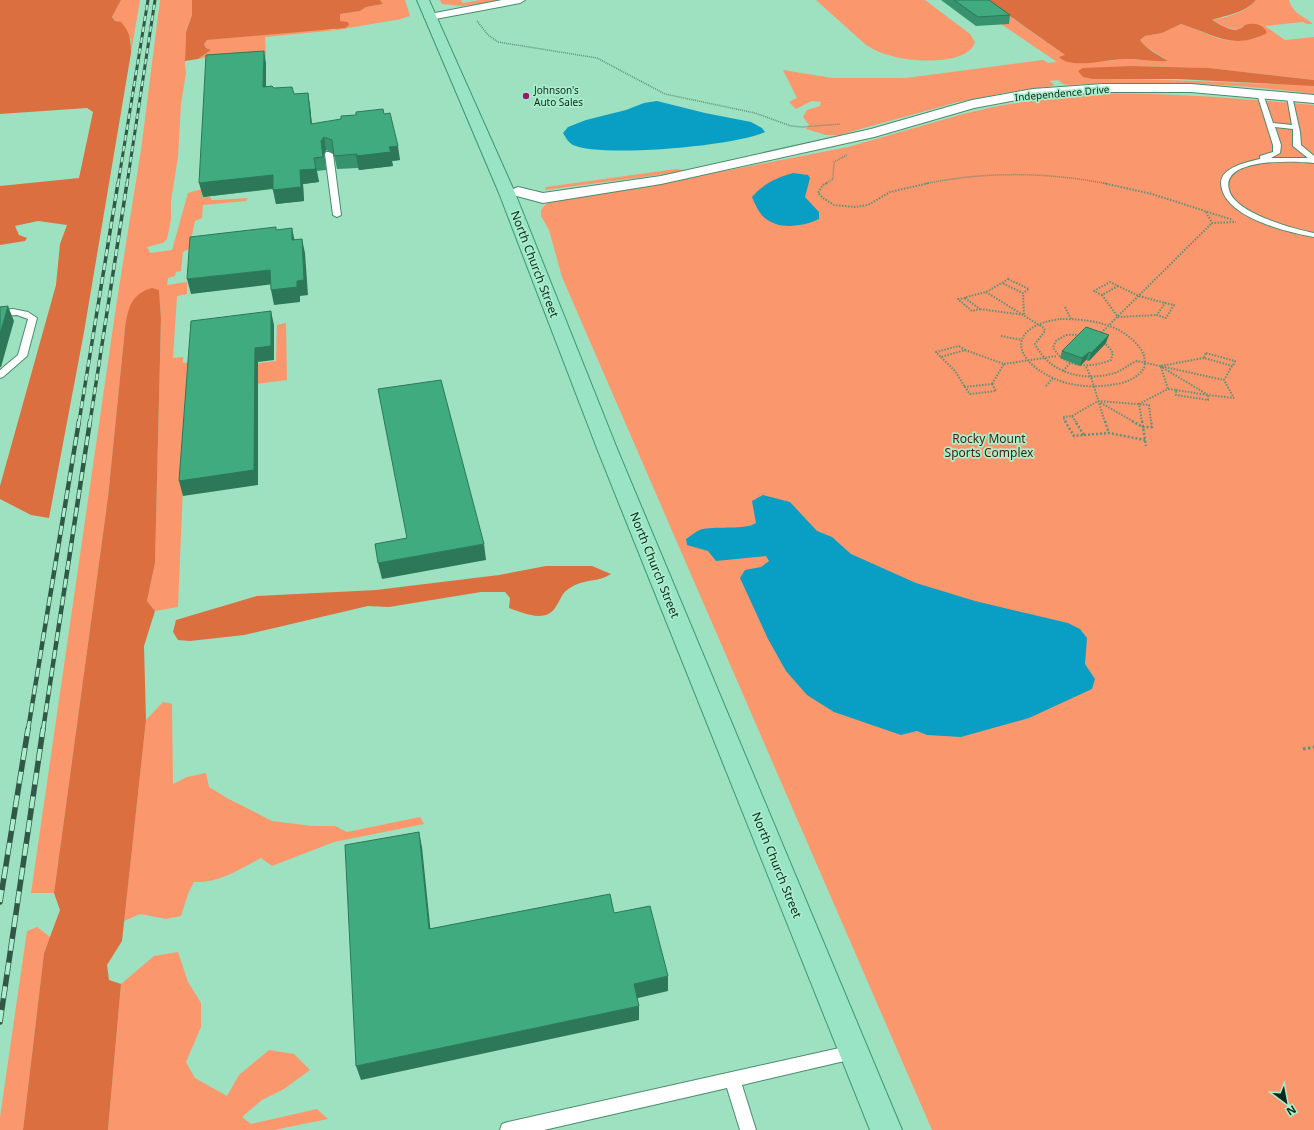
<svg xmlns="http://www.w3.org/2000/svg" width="1314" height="1130" viewBox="0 0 1314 1130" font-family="'Noto Sans',sans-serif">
<rect width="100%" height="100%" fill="#9de1c0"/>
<!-- green -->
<path fill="#fb976d" d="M121 0H140L131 53V39L112 17Z
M160 0H192V15L186 32 185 65 186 73 181 104 178 157 171 201V220L167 239 163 243 147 247 150 253 172 250 188 193 202 189V197H210L212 200H216L248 198 246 201 203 205 202 218 195 221 189 249 183 252 181 271 176 272 175 276 168 278 167 285 187 282V294L177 296 173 358 183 357V363L190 362 189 372 276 361 277 325 286 323 287 380 187 393 178 607 155 611 147 601 155 563 161 318 159 290 125 328 108 497 54 893H31L117 300 141 150Z
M380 0H405L410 16 401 19 337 30 265 37 266 57 237 60 208 57 198 59 211 50 206 48 204 44 207 40 314 30H335L340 21V14L360 11 365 7 383 4Z
M440 0H462L461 1 463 3 480 0H508L462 6 442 4Z
M816 0H925L970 34 975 42C968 66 911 62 892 56 883 54 874 50 866 45Z
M1256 0H1289C1292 13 1304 16 1313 24H1307L1303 22 1265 26 1285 40 1314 37V80L1209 68 1133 66 1093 79C1151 79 1209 81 1268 84 1283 85 1299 84 1314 86V94C1233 83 1152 81 1070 85L1063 84 1058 80 1049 81 1054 84 1053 86 1004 93 958 102 839 135H826L806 129 809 125 803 117 807 110 820 106 821 102 812 101 796 109 789 102 797 98 783 70 832 78H906L1043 60 1048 63 1057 62 1001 24 996 7 1065 55 1099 62 1123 59 1168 61C1159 53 1147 50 1140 40L1145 36 1162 33 1181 24C1215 35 1222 47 1260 37L1244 26 1238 30 1225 27 1212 20C1227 17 1246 13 1256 0Z
M1081 94C1159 92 1236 98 1314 105V1130H932L562 277 549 230 541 216V210L546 204 555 199 694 177 848 147 963 114 993 107 1022 102Z
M676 169 685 170 681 172 545 190 546 187Z
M163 702 172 704 173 784 187 777 206 773 209 787 227 798 272 821 312 826H335L347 832 420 817 424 824 334 842 272 866 261 858C240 869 219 883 194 882L188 894 181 916 166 919 140 914 124 921 146 720Z
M37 927 50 937 44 953 23 1130H0V1117L27 931Z
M178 952 188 982 201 1003V1027L186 1062 195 1078 227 1096 239 1075 269 1050 294 1054 310 1070 284 1089 262 1100 242 1117 251 1124 317 1109 328 1119 274 1130H108L121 984 154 956Z"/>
<!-- forest -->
<path fill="#dc6f40" d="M0 0H121L112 17 115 21 121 22C130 32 131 40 131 53L84 332 49 518 31 515 0 499V486L56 285 60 244 67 225 38 221 15 226 19 235 27 238 25 241 0 245V186L79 178 93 112 87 108 0 114Z
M192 0H380L383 4 366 7 360 11 340 14V21L348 22 349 25 345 28 207 40 204 44 206 48 211 50 198 59 185 61 186 32 192 15Z
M987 0H1256C1245 13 1227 15 1212 20 1219 24 1228 30 1237 30 1240 29 1243 27 1245 25 1253 22 1264 24 1267 33 1233 51 1213 34 1181 24L1162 33 1145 36 1140 40C1147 50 1158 54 1168 61 1154 62 1140 59 1125 59 1108 59 1071 70 1059 57L1065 55Z
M1133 66 1209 68 1314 80V86L1177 79H1093L1083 77 1078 71 1083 68Z
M152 288 159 290 161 318 155 563 147 601 155 611 144 646 146 720 122 941 107 965 109 980 121 984 108 1130H23L44 953 60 910 54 893 108 497 125 328C128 308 131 294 152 288Z
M546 566H592L611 574C599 582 587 579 575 585 560 593 564 595 555 608 545 623 523 613 509 608L510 598 505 592H481L389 607 368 606 244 635 190 641 178 640 173 632 176 620 257 596 376 590 499 575Z"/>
<!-- water -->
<path fill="#099ec4" d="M657 101 705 113 751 122 762 128 765 132C736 146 600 158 573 145 568 142 566 138 563 133L568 127 586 120 626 110 644 103Z
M793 173 808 175 810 178 805 197 819 212V219C802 227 775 231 761 214 757 209 754 202 752 197 763 184 776 178 793 173Z
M763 495 790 502 817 531 832 537 851 554 916 583 975 601 1068 623 1080 629 1087 638 1085 664 1095 679 1092 689 1029 718 961 737 927 735 917 731 901 735 834 712 807 695 786 671 768 639 740 578 745 570 761 567 769 561 766 556 716 561 708 551 687 545 686 539C691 536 697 530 703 529 718 526 745 530 756 523L752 501Z"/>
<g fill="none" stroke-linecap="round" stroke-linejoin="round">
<!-- service casing -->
<g stroke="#4a8c6e" stroke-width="2">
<path id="service" d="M1260 92 1263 94 1273 123 1292 125 1287 97 1292 96 1300 132 1301 145 1314 156V163C1296 161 1220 157 1229 190 1235 213 1293 229 1314 233V237C1287 232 1222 217 1221 183 1221 167 1248 162 1260 159V156L1273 152V145L1257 94ZM1275 127 1293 129V146L1308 158H1271L1280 153 1281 145Z
M326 152H329L333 154 341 215 337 217 333 215 325 154Z
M13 309 28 312 37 318 27 356 3 377 0 378V370L18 355 28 319 17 315 0 316V310Z
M853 1045 858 1047 861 1052 858 1057 853 1059 742 1085 756 1130H740L727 1088 544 1130H500L502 1124 508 1122Z"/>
</g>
<!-- minor casing -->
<g stroke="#4a8c6e" stroke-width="2">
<path id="minor" d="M502 0H525L520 3 430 20 426 19 424 17 426 15 430 14Z"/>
</g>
<!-- tertiary casing -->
<g stroke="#4a8c6e" stroke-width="2">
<path id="tertiary" d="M1103 84H1191L1314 95V103L1191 92H1103L1033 97 974 108 874 137 661 184 543 203 513 195 510 192 513 189 518 187 543 193 661 176 871 129 972 100 1033 89Z"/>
</g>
<!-- primary casing -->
<g stroke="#3c9771" stroke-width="2">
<path id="primary" d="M417 0H429L515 193 618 451 902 1130H870L598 451 499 193Z"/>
</g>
<!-- path-far3 -->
<path stroke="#5f9179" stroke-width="1.5" stroke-dasharray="1 1" stroke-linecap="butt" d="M477 21 488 35 498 42 597 58 665 94 755 113 791 126 802 127 840 124
M825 184 833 179 834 162 847 155
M924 184C985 171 1048 172 1108 184"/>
<!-- path-far2 -->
<path stroke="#5f9179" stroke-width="2" stroke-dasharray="1.5 1.5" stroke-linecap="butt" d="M827 183 823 185 818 193 823 198 834 205 855 207 868 205 890 192 929 183
M1103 183 1152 194 1233 220
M1206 212 1212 223 1236 222
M1008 279 1029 289 1023 293 1002 283Z
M1118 286 1102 295 1094 291 1110 282 1139 296 1165 303
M986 292 1044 328 1045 331 1035 344C1050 374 1084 382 1115 373 1123 370 1129 364 1137 361L1224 380
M1102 295 1118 317 1157 315
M966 297 986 292 1002 283
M965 298 980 309 972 311 958 299Z
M1165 303 1174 305 1166 318 1157 315Z
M1065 307 1071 319
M980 309 1024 315 1023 293
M1060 319C1089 319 1121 323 1140 348 1144 353 1146 361 1144 368 1139 377 1126 383 1116 384 1096 388 1072 387 1053 378 1010 358 1009 326 1060 319Z
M1066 335C1085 334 1102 336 1113 353L1111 360C1092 368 1064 369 1053 347L1056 341Z
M1099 335 1212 223
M1001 336 1022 340
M959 346 965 350 941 357 936 352Z
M965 350 1004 364 992 384
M1206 353 1235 361 1233 366 1204 358Z
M941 357 955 371 965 387
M1204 358 1160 366 1208 395 1234 398
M1004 364 1057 356
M1232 366 1224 380 1234 398
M1086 367 1091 377 1105 422
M1161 367 1168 389
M1063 371 1070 363
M992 384 996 391 970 394 965 387Z
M1046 386 1053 378
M1176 390 1208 395V400L1176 395Z
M1098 401 1149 405 1151 422
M1098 401 1134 422
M1072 416 1098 401
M1066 422 1063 417 1072 416 1076 422
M1142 422 1139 404 1168 389 1176 390"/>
<!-- path-far1 -->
<path stroke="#5f9179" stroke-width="2.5" stroke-dasharray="2 2" stroke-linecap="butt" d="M1065 421 1074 436 1084 435 1075 421
M1105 421 1109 433
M1132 421 1143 427H1152L1151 421
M1142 421 1146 446
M1084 435 1109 433 1145 440"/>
<!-- path -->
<path stroke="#5f9179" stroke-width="3" stroke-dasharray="2.5 2.5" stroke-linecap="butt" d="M1303 749 1314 747"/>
<!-- service -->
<use href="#service" fill="#fff" fill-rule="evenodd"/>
<!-- minor -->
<use href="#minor" fill="#fff" fill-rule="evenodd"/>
<!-- tertiary -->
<use href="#tertiary" fill="#fff" fill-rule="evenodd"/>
<!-- primary -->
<use href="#primary" fill="#99e4c5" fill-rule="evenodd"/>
<!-- rail-far3 casing -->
<g stroke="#315746" stroke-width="3">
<path id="rail-far3" d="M118 184 148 0
M127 184 155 0"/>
</g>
<!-- rail-far2 casing -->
<g stroke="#315746" stroke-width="3.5">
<path id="rail-far2" d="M79 422 118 183
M90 422 127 183"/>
</g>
<!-- rail-far1 casing -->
<g stroke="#315746" stroke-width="4.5">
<path id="rail-far1" d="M28 730 79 421
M43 730 90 421"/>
</g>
<!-- rail casing -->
<g stroke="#315746" stroke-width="5.5">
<path id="rail" d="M0 902 28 729
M0 1022 43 729"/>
</g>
<!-- rail-far3 -->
<use href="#rail-far3" stroke="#aec" stroke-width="2" stroke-dasharray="5.5" stroke-linecap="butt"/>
<!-- rail-far2 -->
<use href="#rail-far2" stroke="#aec" stroke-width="2.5" stroke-dasharray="7" stroke-linecap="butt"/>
<!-- rail-far1 -->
<use href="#rail-far1" stroke="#aec" stroke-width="3" stroke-dasharray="9" stroke-linecap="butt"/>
<!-- rail -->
<use href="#rail" stroke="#aec" stroke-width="4" stroke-dasharray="12" stroke-linecap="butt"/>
</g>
<!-- wall -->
<path fill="#36936d" d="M941 0H989L1010 15 1009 24 976 26Z
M266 63V86L294 94 308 93 310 106 312 124 384 114 400 160 392 161 393 166 359 170 358 168 337 169 334 154 326 150 324 154 326 170 317 171 319 182 303 184 304 201 276 204 273 189 203 197Z
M1106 343 1089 361 1086 360 1080 366 1060 358 1062 351Z"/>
<!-- shaded-wall -->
<path fill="#2c7859" d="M264 51 266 63V99L263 87Z
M308 93 310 106 313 137 311 124Z
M324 137 326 150 324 154 326 170 321 141Z
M398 146 400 160 392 161 393 166 359 170 356 156 389 147Z
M314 158 319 182 303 184 304 201 276 204 273 190 300 170Z
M273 175 276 188 203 197 199 183Z
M292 228 295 242 292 240Z
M302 239 305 253 308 295 300 296V302L274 305 271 290 297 281Z
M270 270 274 284 191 294 187 279Z
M8 306 14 321 1 367H0V334Z
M271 311 274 325V360L258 362V485L183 496 179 481Z
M1109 335 1106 343 1089 361 1091 353Z
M1089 352 1086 360 1080 366 1082 358Z
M484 544 486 560 382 579 378 563Z
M419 832 422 847 432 944 429 929Z
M668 976V991L634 999V984Z
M639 1006V1020L361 1080 356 1066Z"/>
<!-- building -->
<path fill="#3fab7f" stroke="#2c7859" d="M954 0H989L1010 15 978 17Z
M264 51 263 87 272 86 274 88 292 87 294 94 308 93 311 124 341 119V116L356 115V112L383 109 384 114 390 113 398 146 389 147 391 152 356 156 357 154 334 156 332 140 324 137 321 141 323 157 314 158 316 169 300 170 301 187 273 190V175L199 183 206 55Z
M276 227V230L292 228V240L302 239 304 280 297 281V287L271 290 270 270 187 279 190 237Z
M8 306 0 334V307Z
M271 311V346L255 348 254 470 179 481 191 321Z
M1086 327 1109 335 1091 353 1089 352 1082 358 1062 351Z
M441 380 484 544 378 563 375 544 407 538 378 389Z
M419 832 429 929 610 894 614 913 650 906 668 976 634 984 639 1006 356 1066 345 845Z"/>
<!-- markers -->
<circle fill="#971a73" stroke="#aec" stroke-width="1.5" cx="526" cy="96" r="4"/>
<g text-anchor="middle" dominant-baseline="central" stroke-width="3.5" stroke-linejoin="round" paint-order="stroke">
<!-- far-poi labels -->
<g font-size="10" fill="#0d291d" stroke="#aec" text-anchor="start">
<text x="534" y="90">Johnson's<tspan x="534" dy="12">Auto Sales</tspan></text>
</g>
<!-- far-street labels -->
<g font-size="10" fill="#0d291d" stroke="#aec">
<text transform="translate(1062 93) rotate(-5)">Independence Drive</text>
</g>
<!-- street labels -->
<g font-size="12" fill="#0d291d" stroke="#aec">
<text transform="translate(535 264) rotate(69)">North Church Street</text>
<text transform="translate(655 565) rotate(68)">North Church Street</text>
<text transform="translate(777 865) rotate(68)">North Church Street</text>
</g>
<!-- park labels -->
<g font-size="12" fill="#481d0a" stroke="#aec">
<text x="989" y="438">Rocky Mount<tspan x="989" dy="14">Sports Complex</tspan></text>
</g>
</g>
<!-- north arrow -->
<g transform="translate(1286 1102) rotate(148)" stroke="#aaeecc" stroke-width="3" paint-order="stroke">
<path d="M0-3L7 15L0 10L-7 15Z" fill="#0d291d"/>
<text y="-6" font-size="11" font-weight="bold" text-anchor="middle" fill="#0d291d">N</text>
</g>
</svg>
